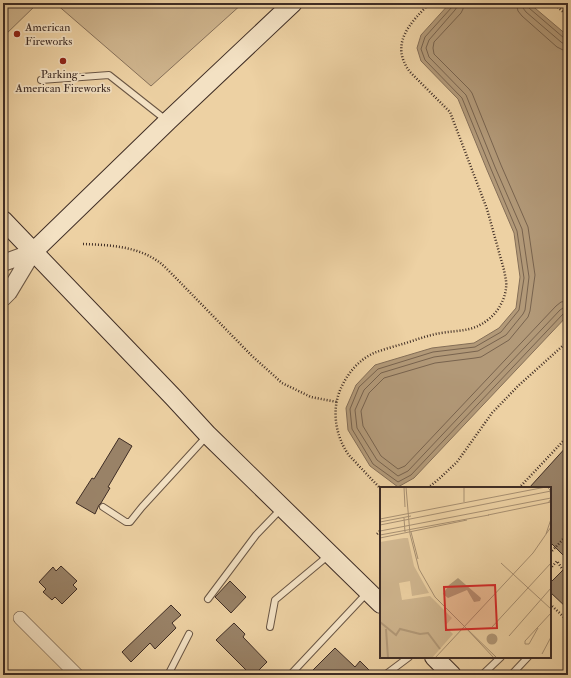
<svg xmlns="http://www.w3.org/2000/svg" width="571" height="678" viewBox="0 0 571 678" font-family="'IM FELL Double Pica',serif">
<rect width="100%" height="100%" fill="#edd1a3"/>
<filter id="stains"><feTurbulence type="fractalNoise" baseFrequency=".005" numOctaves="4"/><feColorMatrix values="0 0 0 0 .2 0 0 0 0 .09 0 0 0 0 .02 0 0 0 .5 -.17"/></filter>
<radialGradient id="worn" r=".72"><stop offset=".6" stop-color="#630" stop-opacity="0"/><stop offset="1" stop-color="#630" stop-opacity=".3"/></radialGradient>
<!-- green -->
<path fill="#cfb58e" stroke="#87715a" d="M3 3H38L3 37Z
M55 3H243L151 86Z"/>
<!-- water -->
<path fill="#b29978" stroke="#846e57" d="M450 3H529L568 36V315L414 478 398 487 370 466 348 430 346 408 356 385 375 365 432 348 474 343 499 328 516 308 520 277 514 233 487 170 458 99 421 61 417 48 421 35Z"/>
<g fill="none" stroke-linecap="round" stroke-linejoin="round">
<!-- shore -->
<path stroke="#78634e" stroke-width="1" d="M453 3 452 7 425 37 421 49 425 60 462 98 491 169 517 231 524 278 519 310 501 332 475 347 433 352 378 369 359 387 350 409 352 429 373 464 398 482 411 475 563 314 568 312
M458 3 457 7 455 10 429 40 426 48 429 57 466 95 495 167 522 229 529 277 525 310 523 314 506 335 478 351 434 357 381 373 364 390 355 410 357 428 377 460 398 476 408 471 560 310 563 308 568 307
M464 3 463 9 461 13 434 42 433 48 434 54 469 89 472 93 501 165 528 227 535 275 530 311 528 317 509 340 481 357 475 358 435 363 384 378 369 393 361 411 363 426 381 456 398 469 405 466 556 306 561 302 568 301
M516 3 518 11 522 16 557 47 563 50H568
M522 3 523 8 526 12 561 42 564 44H568
M527 3 529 8 564 38 568 39"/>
</g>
<!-- building -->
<path fill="#998267" stroke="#3f2d25" d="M119 438 132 446 108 487 110 488 101 503 99 505 95 514 76 503 92 478 94 479Z
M568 445V560L550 542V488H529Z
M568 565V609L550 592V583Z
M61 566 77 581 73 585 77 589 62 604 55 597 52 600 43 592 46 589 39 582 53 567 56 571Z
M230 581 246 597 231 613 215 597Z
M171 605 181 615 172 623 176 628 155 649 150 643 131 662 122 652Z
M234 623 245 634 243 637 267 662 254 675H251L216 640Z
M335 648 355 667 360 661 374 675H308Z"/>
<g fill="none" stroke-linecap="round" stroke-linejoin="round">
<!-- service casing -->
<g stroke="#6a5644" stroke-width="8">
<path id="service" d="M41 80 109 75 166 120
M103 507 126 522H130L142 507 207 436
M208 599 256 535 282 508
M270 627 275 600 329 555
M168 675 189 634
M290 675 367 593
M385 675 409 657
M482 675 501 657
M511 675 528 657"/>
</g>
<!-- minor casing -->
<g stroke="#6a5644" stroke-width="14">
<path id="minor" d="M20 618 77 675"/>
</g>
<!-- tertiary casing -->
<g stroke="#6a5644" stroke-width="18">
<path id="tertiary" d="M3 263 33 252
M3 298 9 292 33 252"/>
</g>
<!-- secondary casing -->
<g stroke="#3f2d25" stroke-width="20">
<path id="secondary" d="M3 220 173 397 208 435 381 604
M33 252 168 121 293 3
M434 657 452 675"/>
</g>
<!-- path -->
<path stroke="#3f2d25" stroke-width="2.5" stroke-dasharray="1 2" stroke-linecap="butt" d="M553 3 568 16
M83 244C109 245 137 246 159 262 163 265 167 269 171 273L252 356 282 383 311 397 337 402
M428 488 440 478 457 462 492 413 518 386 568 341
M519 488 568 436
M381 489C373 481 366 473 358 465 355 461 351 458 348 454 336 436 332 413 339 393 345 376 358 360 374 353 384 349 396 346 406 343 418 339 429 335 441 333 459 330 473 332 489 319 498 312 505 299 506 288 507 282 505 276 504 270L487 209 450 112 410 72C389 44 410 23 430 3
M377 534 381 530
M550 553 568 534
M550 569 557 561 563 570
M550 604 568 621"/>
<!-- service -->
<use href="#service" stroke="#f3e1c3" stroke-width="6"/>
<!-- minor -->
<use href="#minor" stroke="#f3e1c3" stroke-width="13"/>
<!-- tertiary -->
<use href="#tertiary" stroke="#f3e1c3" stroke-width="16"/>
<!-- secondary -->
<use href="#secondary" stroke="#f3e1c3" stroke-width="18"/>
</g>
<!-- markers -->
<g fill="#8f2418" stroke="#f3e1c3" stroke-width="1.5">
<circle cx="17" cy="34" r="4"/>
<circle cx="63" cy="61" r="4"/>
</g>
<g text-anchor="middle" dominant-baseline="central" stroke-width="3.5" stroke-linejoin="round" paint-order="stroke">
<!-- poi labels -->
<g font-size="12" fill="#3f2d25" stroke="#f3e1c3" text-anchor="start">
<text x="25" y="27">American<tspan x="25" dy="14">Fireworks</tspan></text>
<text x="63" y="74" text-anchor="middle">Parking -<tspan x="63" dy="14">American Fireworks</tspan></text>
</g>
</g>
<!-- overview -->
<g transform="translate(380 487)">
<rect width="171" height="171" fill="#edd1a3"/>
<path d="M24 51H28L34 79 49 106 32 109 30 94 19 96 22 113 50 109 72 131 65 139 73 147 52 171H0V55Z" fill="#cfb58e"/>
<path d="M78 91 101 111 100 114 94 115 87 103 68 111 63 107 69 98ZM106.5 152a5.5 5.5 0 1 1 11 0a5.5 5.5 0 1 1-11 0Z" fill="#b29978"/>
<path fill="none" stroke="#b29978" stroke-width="2" d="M0 135 16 148 20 142 40 147 48 146 60 162M6 142 8 171"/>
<path fill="none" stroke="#a78f71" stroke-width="1" d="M24 0 25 20M26 0 30 47 39 82 55 110 85 140M84 0V15M167 0 170 3 171 12 168 16M108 28 171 15M24 31 25 45M0 32 166 0M0 35 31 29M0 38 171 4M0 44 171 11M31 45 38 72M166 47 171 32M0 48 109 28M0 51 87 33M121 76 171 122M85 140 117 171M85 140 114 171M112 140 171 76M158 141 149 157H145V154L171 126M129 149 171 101M162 167 171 150M55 171 153 66 171 40"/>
<path fill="#d62828" fill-opacity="0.15" stroke="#d62828" stroke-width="2" d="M115 98 117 141 66 143 64 100Z"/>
<rect width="171" height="171" fill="none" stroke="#3f2d25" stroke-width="2"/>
</g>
<!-- margin -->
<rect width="571" height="678" fill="none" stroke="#edd1a3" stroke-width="16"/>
<rect x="4" y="4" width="563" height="670" fill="none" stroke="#3f2d25" stroke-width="2"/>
<rect x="8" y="8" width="555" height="662" fill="none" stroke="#3f2d25"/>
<rect width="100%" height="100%" filter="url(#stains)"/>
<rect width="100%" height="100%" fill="url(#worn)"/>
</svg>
